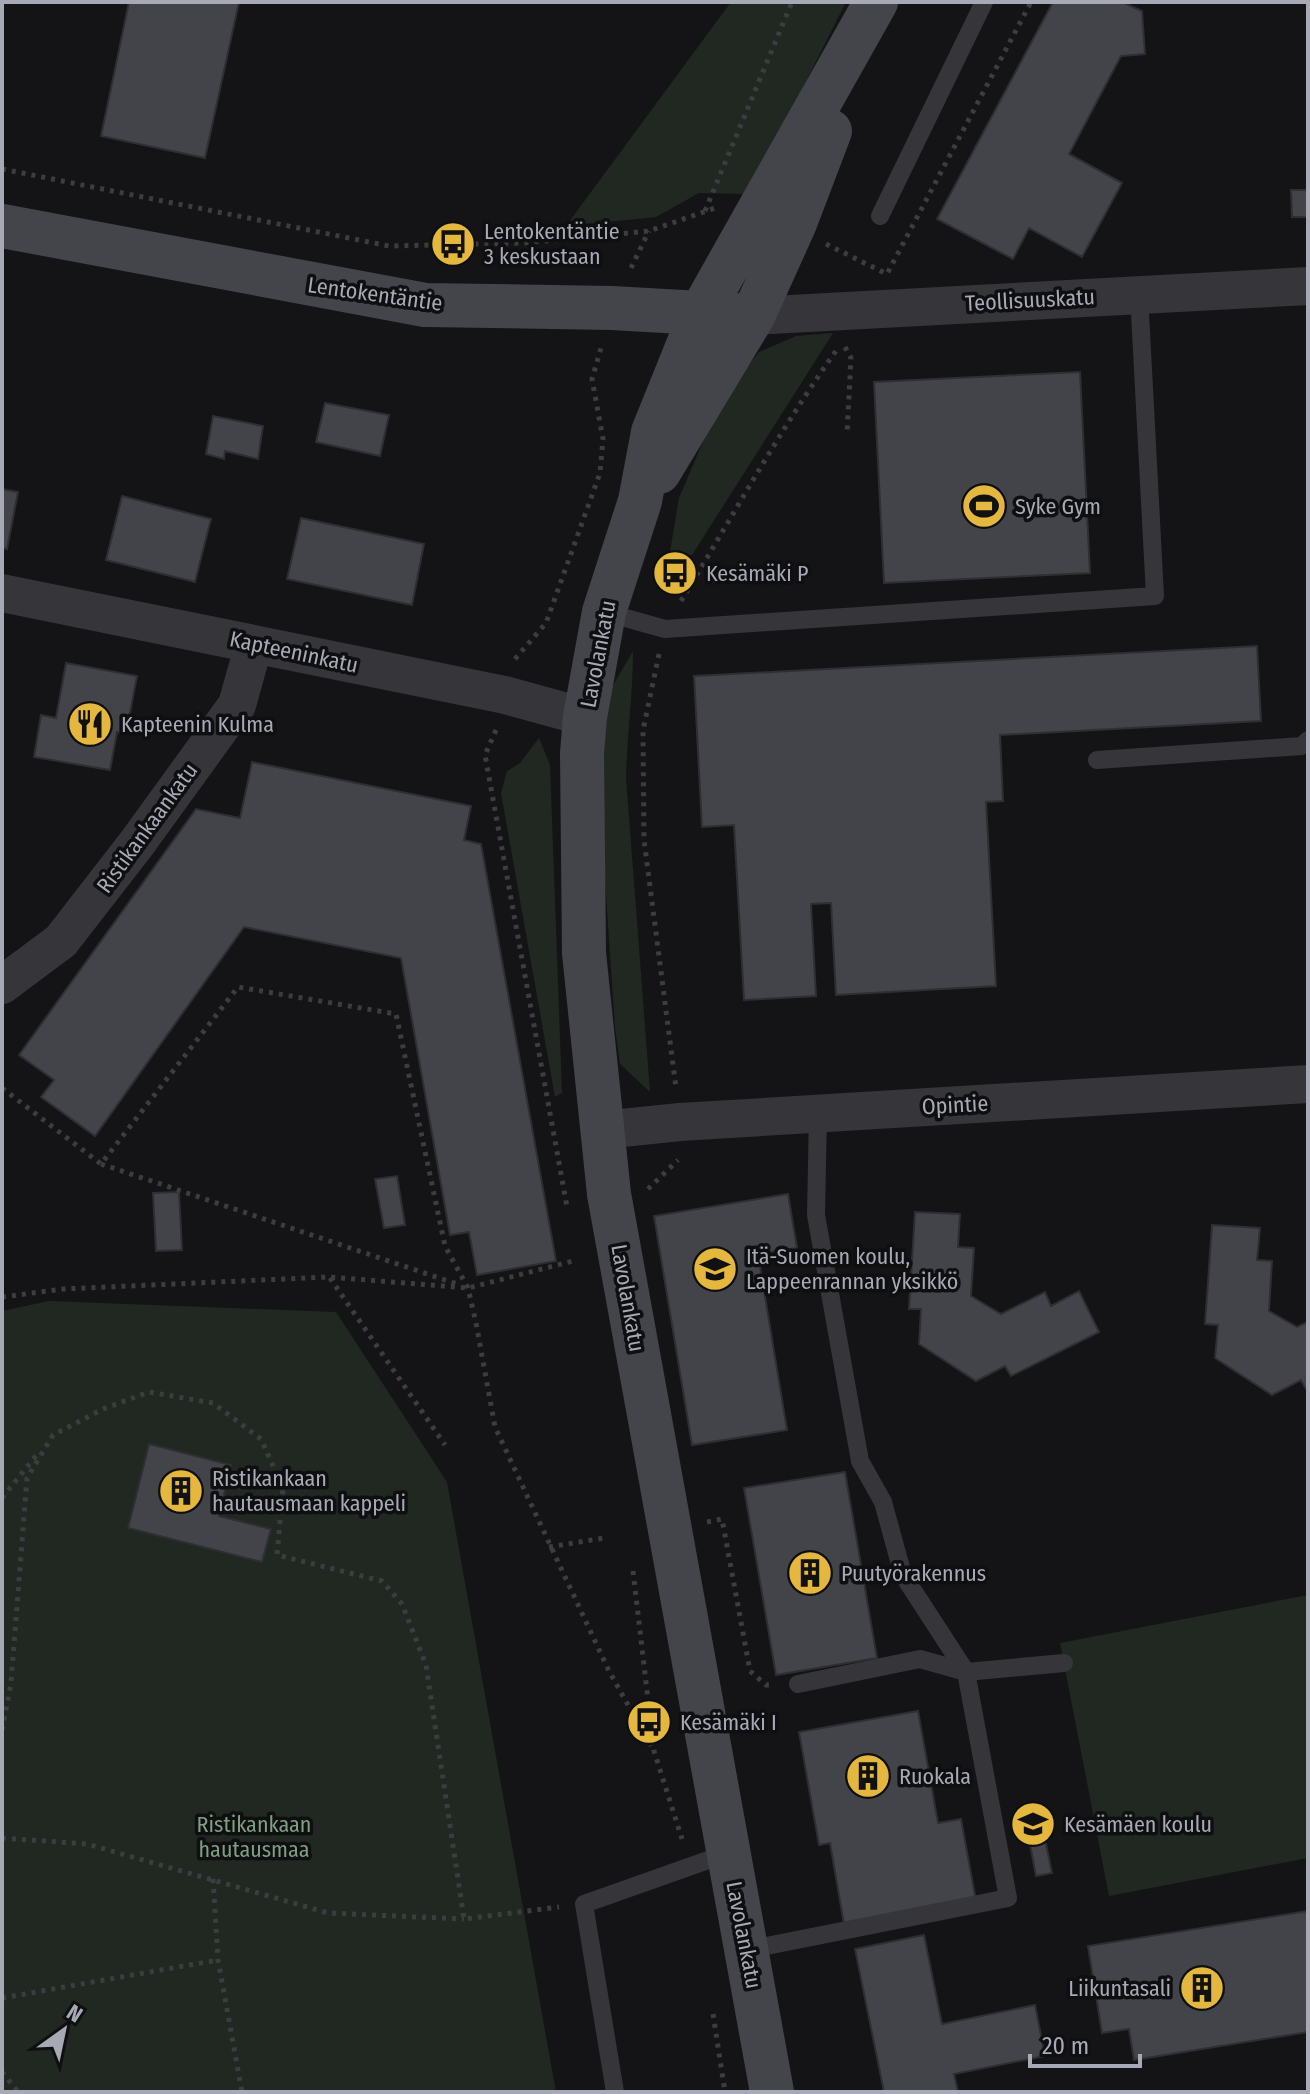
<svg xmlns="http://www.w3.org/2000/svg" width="1310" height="2094" viewBox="0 0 1310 2094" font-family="'Fira Sans Condensed',sans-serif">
<rect width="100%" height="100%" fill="#141416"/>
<!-- green -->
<path fill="#212822" d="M731 2H846L749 194 699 193 656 217 566 226Z
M833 333 692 555 669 558 679 498 720 402 759 352 796 336Z
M633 651C633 694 627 735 626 778L650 1092 620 1064 615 1027 599 792 609 692Z
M539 738 550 765 562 1093 555 1097 501 793 507 771 520 763Z
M49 1301 336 1312 447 1482 556 2092H2V1311Z
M1308 1595V1858L1109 1896 1060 1643Z"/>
<!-- building -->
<path fill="#434449" stroke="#2f2e32" stroke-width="2" d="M129 2H239L205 158 101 136Z
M1053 2H1122L1142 11 1145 54 1121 56 1069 154 1122 183 1082 257 1029 228 1013 259 937 219Z
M1291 190H1308V217H1292Z
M1080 372 1090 573 884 583 874 382Z
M325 403 389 415 380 456 316 442Z
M213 416 263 426 258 459 225 451 224 459 206 454Z
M2 489 18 492 7 549 2 548Z
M122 496 211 519 195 582 106 560Z
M301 518 424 544 412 605 287 579Z
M1257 646 1261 721 1000 735 1003 801 986 802 996 986 836 995 831 903 811 904 816 996 744 1000 734 825 702 827 694 676Z
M66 663 137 676 126 734 117 732 110 770 34 757 41 715 56 718Z
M252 762 471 806 464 840 481 844 556 1261 477 1275 469 1232 450 1235 401 958 244 927 95 1136 41 1097 54 1080 19 1055 196 809 240 818Z
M397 1176 405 1225 384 1228 375 1179Z
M179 1192 182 1250 156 1251 153 1193Z
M788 1194 797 1248 758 1254 787 1430 692 1445 654 1216Z
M915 1212 960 1214 958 1247 974 1248 971 1296 1001 1314 1045 1292 1051 1306 1079 1291 1099 1332 1011 1376 1005 1366 976 1381 919 1344 921 1309H909Z
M1212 1225 1260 1228 1257 1260 1272 1261 1269 1311 1297 1327 1308 1322V1393L1301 1380 1272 1395 1215 1358 1218 1325 1205 1324Z
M149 1444 231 1465 219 1516 271 1529 262 1562 128 1528Z
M845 1472 877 1658 776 1675 744 1488Z
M918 1711 938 1823 961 1819 976 1901 844 1924 830 1843 819 1845 799 1732Z
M1041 1820 1052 1873 1036 1876 1026 1823Z
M1308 1911V2032L1134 2060 1129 2029 1102 2033 1088 1946Z
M924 1935 942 2024 1035 2005 1045 2056 954 2074 958 2092H884L855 1949Z"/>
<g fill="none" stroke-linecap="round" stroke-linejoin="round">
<!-- path -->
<path stroke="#3c3d41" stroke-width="5" stroke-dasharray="4 6" stroke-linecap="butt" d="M2 169 389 246 524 243 649 231 715 208
M705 211 792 2
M826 244 887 274 1031 2
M631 268 649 231
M845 347 851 358 847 434
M681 601C733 516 780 429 838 348
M659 654 643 730 644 840 676 1088
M515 659 546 623 600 473 603 439 592 379 601 348
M496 730 485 755 567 1207
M2 1088 101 1164 238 987 396 1014 445 1246 468 1288 476 1323 495 1427 609 1671 651 1746
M101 1164 460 1285
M648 1189 678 1160
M330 1278 445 1445
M2 1297 63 1289 329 1277 468 1288 577 1260
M2 1498 39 1452
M707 1522 722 1519 750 1671 766 1685H773
M549 1547 604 1538
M633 1571 654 1751 682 1839
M2 1730 11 1683 27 1478 53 1435 103 1409 149 1392 213 1403 261 1439 283 1488 277 1555 382 1581 402 1604 426 1665 464 1919 559 1907
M2 1838 87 1844 328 1913 464 1919
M213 1879 218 1960 242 2092
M2 1998 218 1960
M713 2014 725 2092
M2 2072 18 2092"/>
<!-- lane -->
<path stroke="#36363a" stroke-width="18" d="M880 216 984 2
M604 612 665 629 1155 596 1139 294
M1097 760 1302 746 1308 740
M798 1684 920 1659 966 1672 1064 1663
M746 1950 1008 1898 966 1672 903 1575 883 1502 860 1461 816 1215 818 1113
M615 2092 584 1904 728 1853"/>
<!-- street -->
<path stroke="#36363a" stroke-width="38" d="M753 316 1308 286
M2 593 505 695 585 717
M2 985 61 941 137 843 237 705 254 644
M603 1130 680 1122 1308 1084"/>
<!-- secondary -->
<path stroke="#44454a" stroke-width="44" d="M2 226 425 305 612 308 753 316
M659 472 753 316 795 223 830 131
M772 2092 609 1194 584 953 582 753 585 717 604 612 640 501 653 432 701 313 876 2"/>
</g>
<!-- icons -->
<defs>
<g id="bus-disc" transform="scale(2.3)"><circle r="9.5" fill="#e4b73e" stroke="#0f0f11"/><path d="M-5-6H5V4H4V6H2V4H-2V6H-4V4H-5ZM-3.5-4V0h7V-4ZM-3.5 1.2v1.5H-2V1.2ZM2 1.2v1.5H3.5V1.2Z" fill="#111"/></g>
<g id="stadium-disc" transform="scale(2.3)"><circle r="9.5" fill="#e4b73e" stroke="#0f0f11"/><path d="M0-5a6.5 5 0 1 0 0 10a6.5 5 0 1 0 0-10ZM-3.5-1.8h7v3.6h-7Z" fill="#111"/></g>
<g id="restaurant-disc" transform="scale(2.3)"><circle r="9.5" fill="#e4b73e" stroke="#0f0f11"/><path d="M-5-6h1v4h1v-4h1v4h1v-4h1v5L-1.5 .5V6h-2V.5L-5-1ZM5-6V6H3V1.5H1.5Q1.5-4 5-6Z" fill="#111"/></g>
<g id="school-disc" transform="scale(2.3)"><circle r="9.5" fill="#e4b73e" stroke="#0f0f11"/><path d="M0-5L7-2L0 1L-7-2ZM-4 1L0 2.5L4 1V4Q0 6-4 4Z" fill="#111"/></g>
<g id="building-disc" transform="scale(2.3)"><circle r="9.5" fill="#e4b73e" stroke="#0f0f11"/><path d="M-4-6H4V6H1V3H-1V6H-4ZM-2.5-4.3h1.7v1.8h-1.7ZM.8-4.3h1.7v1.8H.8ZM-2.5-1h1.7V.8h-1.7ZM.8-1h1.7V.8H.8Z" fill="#111"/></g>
</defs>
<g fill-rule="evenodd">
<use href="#bus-disc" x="453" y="244"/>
<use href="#stadium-disc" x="984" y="506"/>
<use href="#bus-disc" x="675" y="573"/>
<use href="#restaurant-disc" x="90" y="724"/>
<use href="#school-disc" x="715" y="1269"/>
<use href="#building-disc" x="181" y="1491"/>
<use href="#building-disc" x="810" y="1573"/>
<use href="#bus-disc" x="649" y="1722"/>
<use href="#building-disc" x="868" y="1776"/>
<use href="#school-disc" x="1033" y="1824"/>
<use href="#building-disc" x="1202" y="1988"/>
</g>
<g text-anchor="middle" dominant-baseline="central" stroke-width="7" stroke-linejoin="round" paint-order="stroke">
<!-- poi labels -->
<g font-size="22" fill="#a7aab5" stroke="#0f0f11" text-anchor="start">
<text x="484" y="231">Lentokentäntie<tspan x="484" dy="25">3 keskustaan</tspan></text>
<text x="1015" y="506">Syke Gym</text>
<text x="706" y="573">Kesämäki P</text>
<text x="121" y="724">Kapteenin Kulma</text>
<text x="746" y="1256">Itä-Suomen koulu,<tspan x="746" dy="25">Lappeenrannan yksikkö</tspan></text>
<text x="212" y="1478">Ristikankaan<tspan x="212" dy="25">hautausmaan kappeli</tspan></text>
<text x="841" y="1573">Puutyörakennus</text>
<text x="680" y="1722">Kesämäki I</text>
<text x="899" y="1776">Ruokala</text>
<text x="1064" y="1824">Kesämäen koulu</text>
<text x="1171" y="1988" text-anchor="end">Liikuntasali</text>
</g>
<!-- street labels -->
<g font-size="22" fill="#a7aab5" stroke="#0f0f11">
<text transform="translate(375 294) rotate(8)">Lentokentäntie</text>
<text transform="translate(1030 300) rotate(-3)">Teollisuuskatu</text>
<text transform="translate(294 652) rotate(12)">Kapteeninkatu</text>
<text transform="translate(598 654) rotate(-79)">Lavolankatu</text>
<text transform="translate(147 828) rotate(-54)">Ristikankaankatu</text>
<text transform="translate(955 1105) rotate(-3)">Opintie</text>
<text transform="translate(628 1298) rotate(80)">Lavolankatu</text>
<text transform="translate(744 1935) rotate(79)">Lavolankatu</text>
</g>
<!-- park labels -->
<g font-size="22" fill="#7f9f83" stroke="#0f0f11">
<text x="254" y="1824">Ristikankaan<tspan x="254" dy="25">hautausmaa</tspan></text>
</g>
</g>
<!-- border -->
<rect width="1310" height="2094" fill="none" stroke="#a7aab5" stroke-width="8"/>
<!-- north arrow -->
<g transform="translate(64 2030) rotate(33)" stroke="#0f0f11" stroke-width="6" paint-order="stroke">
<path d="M0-6L14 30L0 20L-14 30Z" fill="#a7aab5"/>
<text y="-12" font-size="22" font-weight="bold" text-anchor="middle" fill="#a7aab5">N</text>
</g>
<!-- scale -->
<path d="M1030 2054v12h110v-12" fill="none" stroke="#a7aab5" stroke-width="4"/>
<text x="1042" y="2054" font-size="24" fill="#a7aab5" stroke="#0f0f11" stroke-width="6" paint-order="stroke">20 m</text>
</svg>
